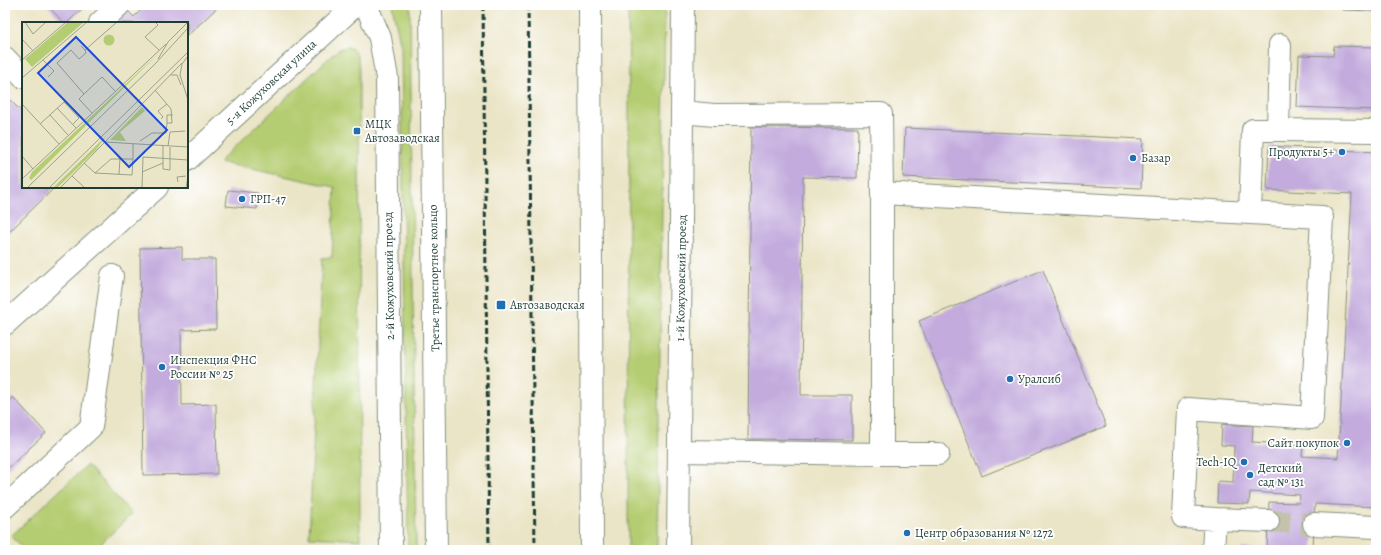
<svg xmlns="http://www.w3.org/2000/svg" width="1381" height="555" viewBox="0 0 1381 555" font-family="Alegreya,serif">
<rect width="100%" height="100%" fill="#fff"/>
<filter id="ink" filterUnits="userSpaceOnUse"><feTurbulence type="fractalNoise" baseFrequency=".025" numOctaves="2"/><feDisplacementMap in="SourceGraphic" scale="8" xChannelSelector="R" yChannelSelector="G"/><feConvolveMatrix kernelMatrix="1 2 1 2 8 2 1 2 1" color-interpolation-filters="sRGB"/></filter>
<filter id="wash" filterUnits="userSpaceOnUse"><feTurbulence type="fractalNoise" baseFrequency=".012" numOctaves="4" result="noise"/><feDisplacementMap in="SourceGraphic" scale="16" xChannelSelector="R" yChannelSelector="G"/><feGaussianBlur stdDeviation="0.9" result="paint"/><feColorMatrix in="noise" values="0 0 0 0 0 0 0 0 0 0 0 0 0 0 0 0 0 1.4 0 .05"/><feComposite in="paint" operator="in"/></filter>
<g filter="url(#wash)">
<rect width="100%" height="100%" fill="#ebe5c7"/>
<!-- green -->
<path fill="#b5cd72" stroke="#6a8553" d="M392 5H410L416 550H408L401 47Z
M628 5H665L657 550H628L629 105Z
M348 47C357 50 358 58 359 67L360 540 309 537 322 258 332 257 335 187 219 162 332 55 341 48Z
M87 465 132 514 94 550H25L11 536Z"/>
<g id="blocks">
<!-- building -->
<path fill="#c3abdd" d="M47 5H86L67 23H64Z
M146 5H220L187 36V23H107L124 7 134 17Z
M1342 5H1376V11L1342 10Z
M1334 46 1376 47V110L1297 107 1299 55 1333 56Z
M5 95 23 113V187H55L5 236V169L7 166 5 164Z
M751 127 858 128 857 178 803 177 801 395H852V440L748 439Z
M905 128 1143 139 1141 188 903 177Z
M1269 146 1376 152V507L1315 504 1313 550H1267L1269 502 1299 503 1300 495 1250 492 1249 504 1217 503 1218 481 1233 482 1234 446 1221 445 1222 424 1253 426 1252 442 1303 445 1302 456 1338 458 1352 194 1267 190Z
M228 190 258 193 257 209 226 206Z
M182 247V259H215L216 329 181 330 182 405 216 404 217 474 143 475 140 248Z
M1043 270 1106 426 982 476 919 321Z
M13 397 46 433 5 471V405Z
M1241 548 1260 549V550H1241Z"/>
</g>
</g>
<g filter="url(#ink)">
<use href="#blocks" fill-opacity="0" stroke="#85917e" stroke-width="1"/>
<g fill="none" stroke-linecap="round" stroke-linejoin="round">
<!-- minor-tunnel -->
<path stroke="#c2c3aa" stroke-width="22" stroke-dasharray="22 11" stroke-linecap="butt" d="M1268 521 1314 524"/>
<!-- minor casing -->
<g stroke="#85917e" stroke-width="24">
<path id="minor" d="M366 5 380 38 387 78 391 550
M100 23 119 5
M1280 45 1278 130 1376 131
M5 58 23 77
M682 112 714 115 881 114 882 193
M187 160 351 9 356 5
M1250 212 1253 130H1278
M5 324 157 187
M679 451 882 454V193L1322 217 1312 418 1188 409 1183 517 1215 519
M882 454H938
M5 507 91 427 112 276
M1314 524 1376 527
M678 550 683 5
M1213 550 1215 519 1268 521"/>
</g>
<!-- major casing -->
<g stroke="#85917e" stroke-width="24">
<path id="major" d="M431 5 436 550
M590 5 592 550"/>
</g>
<!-- minor -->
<use href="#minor" stroke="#fff" stroke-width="22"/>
<!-- major -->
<use href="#major" stroke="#fff" stroke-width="22"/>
<!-- rail -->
<path stroke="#1f3d34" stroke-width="3" stroke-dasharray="6 3" stroke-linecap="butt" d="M483 5 489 550
M528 5 535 550"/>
</g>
</g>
<!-- markers -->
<g fill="#1f6fb2" stroke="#fff" stroke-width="1.5">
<rect x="353" y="127" width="8" height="8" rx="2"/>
<circle cx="1342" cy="152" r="4"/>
<circle cx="1133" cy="158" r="4"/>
<circle cx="242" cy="199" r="4"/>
<rect x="496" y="300" width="10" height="10" rx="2"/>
<circle cx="162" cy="367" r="4"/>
<circle cx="1010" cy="379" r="4"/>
<circle cx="1347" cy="443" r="4"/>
<circle cx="1244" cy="462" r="4"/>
<circle cx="1250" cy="475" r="4"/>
<circle cx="907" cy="533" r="4"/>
</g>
<g text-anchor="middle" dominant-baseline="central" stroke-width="3.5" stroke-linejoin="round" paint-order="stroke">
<!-- street labels -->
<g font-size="12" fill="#1f3d34" stroke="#fff">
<text transform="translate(271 82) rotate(-43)">5-я Кожуховская улица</text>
<text transform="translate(389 276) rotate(-91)">2-й Кожуховский проезд</text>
<text transform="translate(434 278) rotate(-91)">Третье транспортное кольцо</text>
<text transform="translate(681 278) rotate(-89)">1-й Кожуховский проезд</text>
</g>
<!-- poi labels -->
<g font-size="12" fill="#1f3d34" stroke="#fff" text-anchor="start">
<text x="365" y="124">МЦК<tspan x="365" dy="14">Автозаводская</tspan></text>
<text x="1334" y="152" text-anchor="end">Продукты 5+</text>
<text x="1141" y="158">Базар</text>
<text x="250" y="199">ГРП-47</text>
<text x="510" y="305">Автозаводская</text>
<text x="170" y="360">Инспекция ФНС<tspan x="170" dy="14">России № 25</tspan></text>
<text x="1018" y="379">Уралсиб</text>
<text x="1339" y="443" text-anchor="end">Сайт покупок</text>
<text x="1236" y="462" text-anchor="end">Tech-IQ</text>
<text x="1258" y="468">Детский<tspan x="1258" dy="14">сад № 131</tspan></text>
<text x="915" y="533">Центр образования № 1272</text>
</g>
</g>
<!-- overview -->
<g transform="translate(22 22)">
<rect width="166" height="166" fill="#ebe5c7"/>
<path d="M46 0H62L10 45 3 37ZM81.5 18a5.5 5.5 0 1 1 11 0a5.5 5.5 0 1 1-11 0ZM138 30 9 158 7 156 10 150ZM149 50 84 114 74 128 35 166H31ZM120 85 123 89 98 110 104 119 88 118Z" fill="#b5cd72"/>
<path fill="none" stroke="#99a28c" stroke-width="1" d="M3 0 11 12 24 0M133 0 136 3 123 15 137 28M0 17 11 29M59 24 63 28 95 0M63 28 64 31 57 37 49 28 35 41 62 72 80 55 93 69M166 34 160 42 158 53 166 78M136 37 146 20 166 0M0 38 44 0M21 38 32 49 26 55M149 53H155L159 63M0 56 65 0M62 72 57 77 70 91M0 82 37 122M35 86 54 106M28 93 46 113M139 97 141 95 136 89 145 82M145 101V93H151M18 102 42 80 57 96 51 102M118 119 130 111H144L145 101H150L149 87 133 68M83 120 166 125M141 124V147L148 148V125M146 124 148 110 163 109M0 134 11 147M111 137H89L73 151 110 153 111 137V122M62 141 73 151M120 150 141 141M97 152 98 136M50 154 63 166M0 157 144 22M156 160 155 155 164 154M5 166 132 43 166 6M27 166 166 30M38 166 160 41M79 166H94M120 166 121 135 166 138M164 166 166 154"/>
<path fill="#1d4ed8" fill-opacity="0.15" stroke="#1d4ed8" stroke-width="2" d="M54 15 145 108 107 145 16 51Z"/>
<rect width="166" height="166" fill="none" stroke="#1f3d34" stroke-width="2"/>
</g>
<!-- margin -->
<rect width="1381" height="555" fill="none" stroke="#fff" stroke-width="20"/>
</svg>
